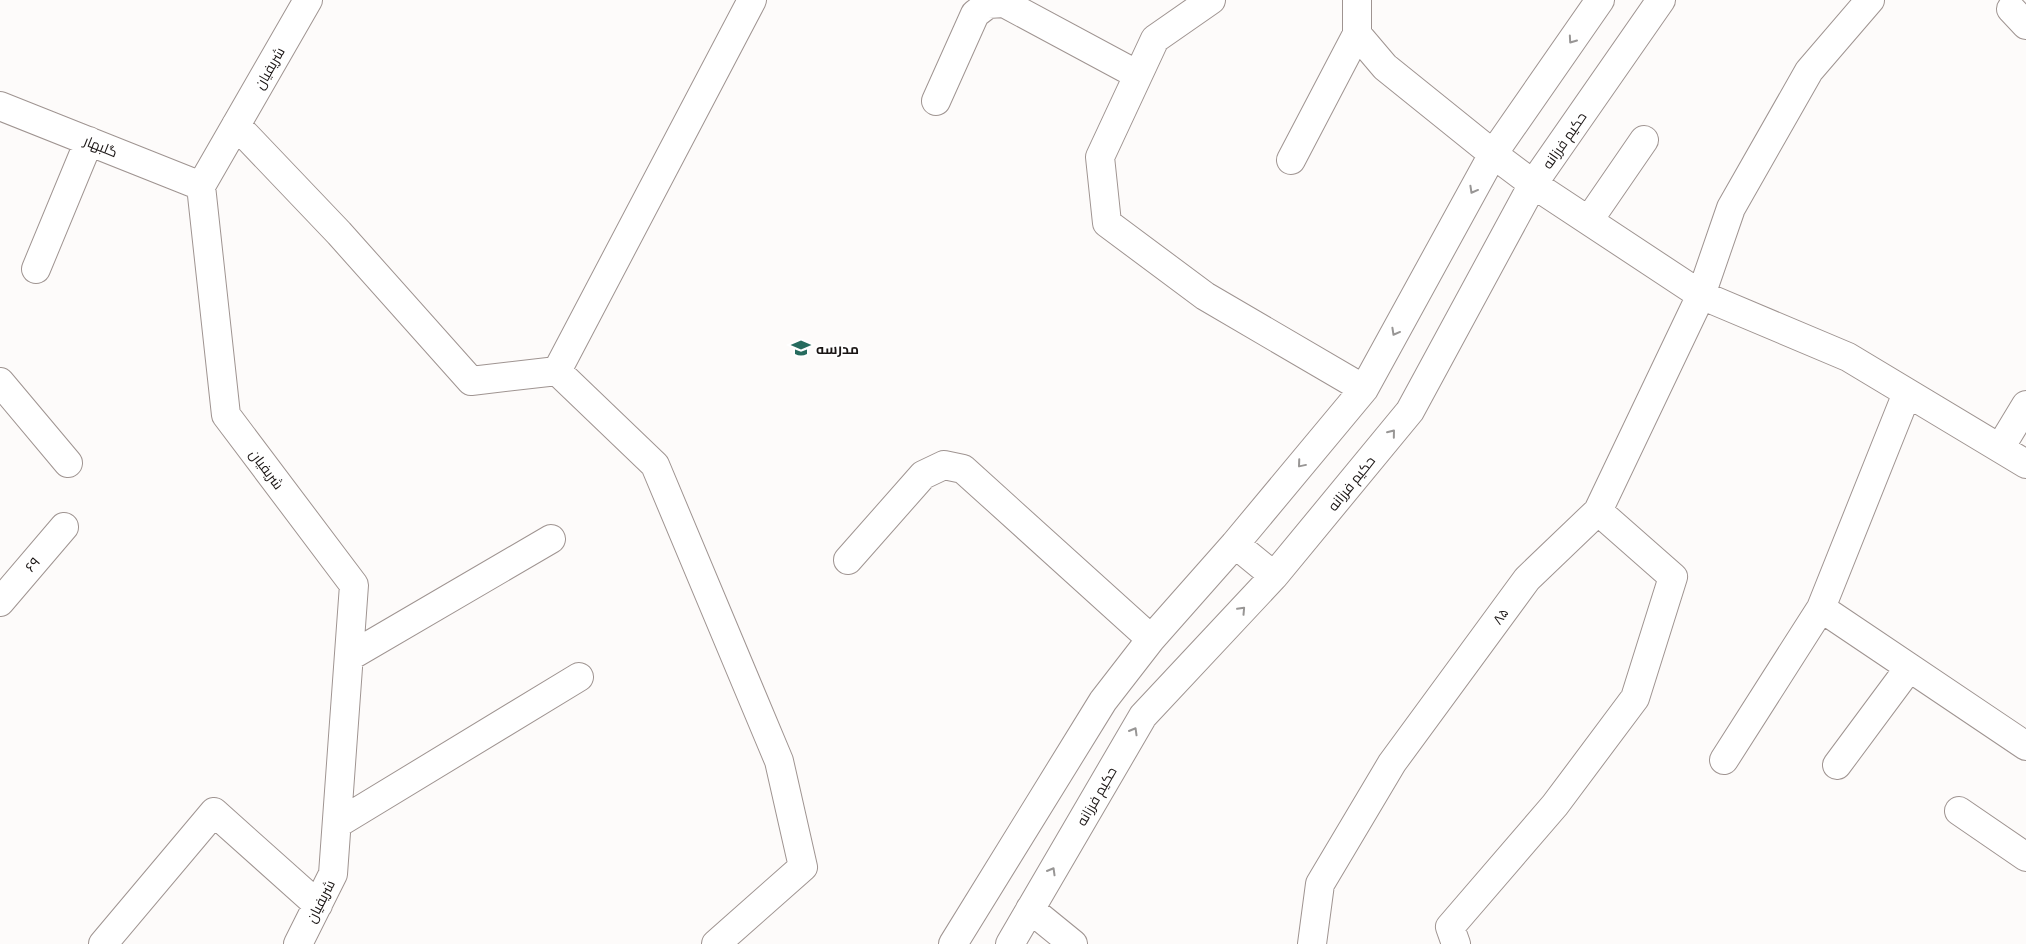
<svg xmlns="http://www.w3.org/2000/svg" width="2026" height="944" viewBox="0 0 2026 944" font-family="'Exo 2',Cairo,sans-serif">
<rect width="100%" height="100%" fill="#fdfbfa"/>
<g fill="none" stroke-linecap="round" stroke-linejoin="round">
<!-- minor casing -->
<g stroke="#9f9491" stroke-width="30">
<path id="minor" d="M1211 0 1155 39 1100 157 1107 223 1205 296 1364 389
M1357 0V34L1385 67 1493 154 1533 184 1701 295 1848 357 2026 464
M2011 9 2026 25
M936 101 975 14 988 4 1004 3 1138 75
M0 106 201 186
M236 125 339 233 471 381 557 371 655 465 779 761 803 867 716 944
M1291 160 1357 34
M1589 220 1644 140
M36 269 89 141
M557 371 752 0
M0 382 68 463
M2000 448 2026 405
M1235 544 1274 576
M848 560 923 475 944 465 963 469 1151 639
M0 602 64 527
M1821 608 2026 746
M349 657 551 539
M1724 760 1821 608 1907 393
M1837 765 1909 668
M1959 811 2026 857
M337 824 579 677
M1030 909 1073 944
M103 944 214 812 318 905
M298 944 333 874 354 585 226 415 201 186 308 0
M953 944 1103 701 1151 639 1235 544 1364 389 1493 154 1600 0
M1010 944 1143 716 1274 576 1410 411 1533 184 1661 0
M1312 944 1320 884 1392 763 1527 579 1598 511 1701 295 1731 208 1809 71 1870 0
M1456 944 1450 927 1555 805 1635 698 1673 577 1598 511"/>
</g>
<!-- minor -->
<use href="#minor" stroke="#fff" stroke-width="28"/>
</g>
<!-- one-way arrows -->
<defs><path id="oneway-chevron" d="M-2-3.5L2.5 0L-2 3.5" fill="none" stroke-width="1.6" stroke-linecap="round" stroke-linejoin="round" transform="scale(1.25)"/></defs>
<g stroke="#989695">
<use href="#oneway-chevron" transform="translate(1572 40) rotate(125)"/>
<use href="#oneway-chevron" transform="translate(1473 190) rotate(119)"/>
<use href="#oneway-chevron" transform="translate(1395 332) rotate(119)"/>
<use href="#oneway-chevron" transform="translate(1392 433) rotate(-51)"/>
<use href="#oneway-chevron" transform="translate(1301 464) rotate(130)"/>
<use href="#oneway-chevron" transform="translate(1242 610) rotate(-47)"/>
<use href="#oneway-chevron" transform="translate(1134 731) rotate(-60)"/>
<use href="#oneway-chevron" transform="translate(1052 871) rotate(-60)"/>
</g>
<!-- icons -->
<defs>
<g id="school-bare" transform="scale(1.5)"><path d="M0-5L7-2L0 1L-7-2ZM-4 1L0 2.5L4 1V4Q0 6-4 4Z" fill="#266b5e" stroke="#fff" stroke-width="2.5" paint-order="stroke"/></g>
</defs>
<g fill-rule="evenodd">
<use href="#school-bare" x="801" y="348"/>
</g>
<g text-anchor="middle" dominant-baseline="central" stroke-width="4" stroke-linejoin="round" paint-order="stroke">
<!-- street labels -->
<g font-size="14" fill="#1a1514" stroke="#fff">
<text transform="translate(269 68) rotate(-60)">شریفیان</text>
<text transform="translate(1564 140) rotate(-55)">حکیم فرزانه</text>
<text transform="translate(101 146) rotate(22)">گلبهار</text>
<text transform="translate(267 469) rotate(53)">شریفیان</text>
<text transform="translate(1351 483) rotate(-51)">حکیم فرزانه</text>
<text transform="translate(32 564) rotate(-49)">۶۹</text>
<text transform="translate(1500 616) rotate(-54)">۸۵</text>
<text transform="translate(1096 796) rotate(-60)">حکیم فرزانه</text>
<text transform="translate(320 901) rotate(-63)">شریفیان</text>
</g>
<!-- poi labels -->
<g font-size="14" font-weight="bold" fill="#1a1514" stroke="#fff" text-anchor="start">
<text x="816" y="348">مدرسه</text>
</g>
</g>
</svg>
